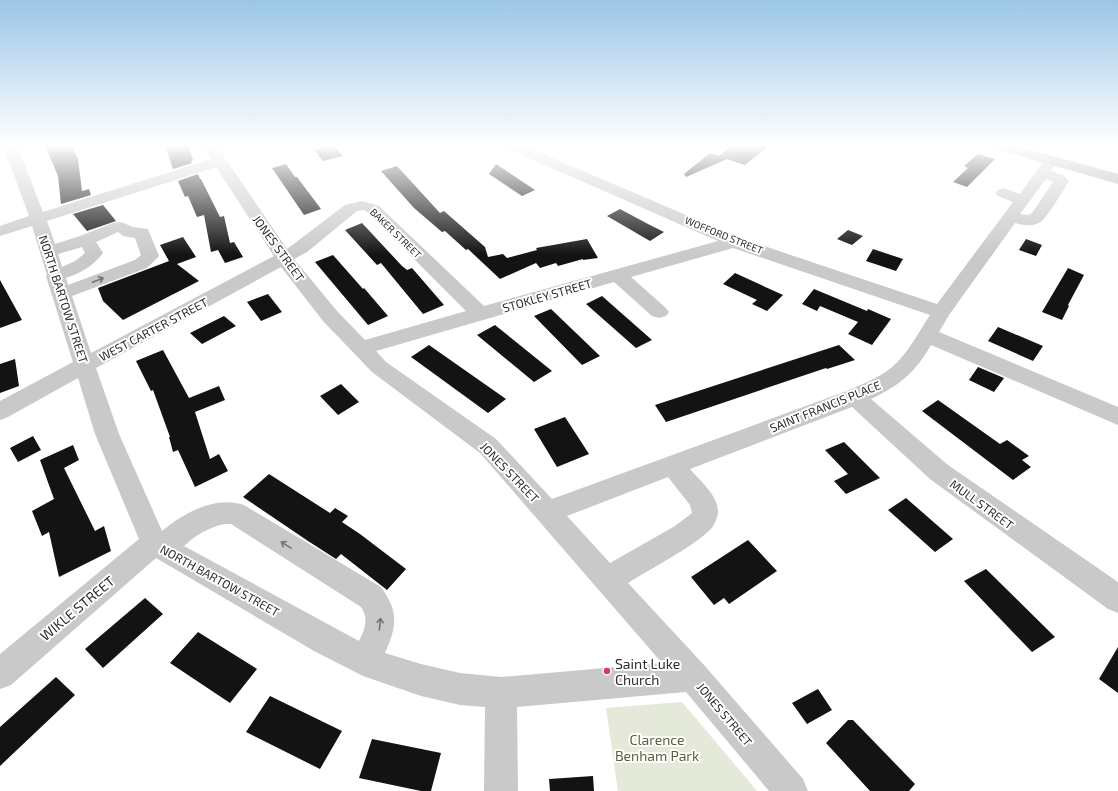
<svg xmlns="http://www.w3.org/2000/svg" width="1118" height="791" viewBox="0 0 1118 791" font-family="'Exo 2',sans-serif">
<rect width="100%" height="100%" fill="#fff"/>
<!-- green -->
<path fill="#e4e9da" d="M682 702 757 791H618L606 708Z"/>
<!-- building -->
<path fill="#131313" d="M45 145H71L78 159 82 191 89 189 91 195 61 204 58 176Z
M165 145H188L193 160 191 161 192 163 173 169Z
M333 145 343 156 323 161 314 150Z
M732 145H770L745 165 727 159 686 177 684 174 710 153 719 156Z
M978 154 995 159 967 187 953 182 968 168 964 166Z
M286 164 295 177H297L321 209 304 215 272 168Z
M496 164 535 190 522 196 489 174Z
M397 166 440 213 444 211 485 247 488 257 503 254 507 258 537 250 536 248 587 239 598 258 583 260V259L558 266 556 263 540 268 536 263 500 279 468 249 466 250 445 231 442 232 414 208 381 171Z
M198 174 200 179H201L220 217 224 216 230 243 234 242 243 257 225 263 218 250 211 252 204 215 197 217 188 196 185 197 178 181Z
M103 205 116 221 87 231 73 214Z
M620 209 648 224 664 232 650 241 607 216Z
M362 223 402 266 407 270 412 268 444 305 423 314 381 263 377 265 345 230Z
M848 230 863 236 852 245 837 239Z
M183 237 196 257 177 264 199 281 123 320 103 301 98 288 169 261 160 245Z
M1026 239 1042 245 1036 256 1019 250Z
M873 249 903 259 896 271 866 261Z
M333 255 363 289 364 288 388 316 368 325 315 262Z
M1068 268 1084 275 1068 305 1069 306 1062 320 1042 312Z
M735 273 783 295 767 311 752 304 757 300 723 284Z
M0 280 22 320 0 328Z
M814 289 867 311 868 309 891 319 872 345 848 334 858 322 820 306 817 311 802 304Z
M268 294 282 312 261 321 247 302Z
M602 296 652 340 636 348 586 304Z
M551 309 600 356 582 365 534 316Z
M224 316 236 326 202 344 190 333Z
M495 325 552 371 534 382 477 335Z
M998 327 1043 346 1033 361 988 341Z
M429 345 506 399 488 413 411 357Z
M839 345 855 360 827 369 826 368 666 422 655 405Z
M163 350 189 398 219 386 225 400 195 412 210 459 219 454 228 471 195 487 178 450 173 452 169 437H170L153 390 151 391 136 361Z
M15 359 19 386 0 393V364Z
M978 367 1004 378 994 392 969 380Z
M341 384 359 402 338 415 320 396Z
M938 400 1000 444 1007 440 1029 456 1022 460 1031 467 1013 480 922 411Z
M565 417 589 454 557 467 534 429Z
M33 436 41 450 18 462 10 448Z
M844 442 880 478 846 494 834 481 848 474 825 450Z
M73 445 79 460 64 468 95 531 104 526 111 551 59 577 49 532 42 536 32 511 54 499 40 460Z
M269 474 330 513 335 508 348 516 342 522 360 534 406 569 387 590 341 554 336 559 308 541 243 497Z
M906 498 953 539 935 552 888 510Z
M748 540 777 571 729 604 724 598 714 605 691 577Z
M986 569 1055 637 1032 652 964 581Z
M145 598 163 614 103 668 85 649Z
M198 632 257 669 230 703 170 663Z
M1118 647V693L1099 679Z
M56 677 75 695 0 766V727Z
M818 689 832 710 807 724 792 703Z
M270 696 342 731 320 769 246 732Z
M848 720H853L915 784 909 791H870L826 743Z
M372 739 441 753 431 791H421L359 778Z
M593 776 594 791H550L549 779Z"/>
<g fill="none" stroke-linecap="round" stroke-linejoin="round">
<!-- minor -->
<path fill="#c9c9c9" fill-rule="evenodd" d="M3 145H17L43 212 211 159 202 145H216L287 249 345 205 362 201 379 206 484 306 718 241 506 148 504 145H522L740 238 937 304 1013 202 998 196 995 193 998 190 1003 188 1020 194 1047 157 1052 156 1057 157 1059 160 1051 171 1063 175 1069 181C1063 190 1047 219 1039 223 1031 227 1023 225 1015 223L949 315 939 332 1118 407V425L931 345C915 373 900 385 871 399L948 465 1118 582V613L1108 609 930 479 852 407 690 469C700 481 718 495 718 512 718 517 714 526 711 529 690 549 653 567 628 583L704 665 803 779 808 791H769L686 692 517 707 518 791H484L485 707 460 705 421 696 363 676 314 651 156 558 11 685 0 689V654L139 539 95 434 78 378 8 417 0 420V401L73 362 46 276 47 275 32 226 0 236V226L29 216ZM216 167 274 256 91 353 72 296 147 268 159 256 148 229 133 227 121 222 113 223 80 236 55 244 47 221ZM1046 179 1053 182 1032 213 1028 215 1020 214ZM364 210 367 212 466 311 365 340 337 311 294 259 307 252 357 211ZM118 232 123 236 135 238 141 255 135 260 68 285 66 278C81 273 93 266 103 253L96 242ZM82 247 85 253 84 254 75 261 62 267 58 254ZM733 248 930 315C918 333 908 354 891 368 879 378 862 384 847 391L552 499 496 439 386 362 376 351 614 282 652 316 659 318 666 316 669 312 666 308 631 277ZM281 267 323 321 372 372 480 453 662 663 501 677 460 673 421 664 385 653C397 626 399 612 381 587L244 505C215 495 184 513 162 531L119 434 96 368ZM668 477 690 505 692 513 675 526 610 563 567 516ZM225 524H231L361 607C369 619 365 629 359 641L184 546C196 535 209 527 225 524Z"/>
<!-- major -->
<path fill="#a4a4a4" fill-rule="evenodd" d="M991 145H1013L1118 174V184L993 148Z"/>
</g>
<!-- one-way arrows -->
<defs><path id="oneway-shaft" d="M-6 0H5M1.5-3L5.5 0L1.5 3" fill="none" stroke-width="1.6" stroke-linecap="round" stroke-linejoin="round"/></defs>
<g stroke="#737373">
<use href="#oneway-shaft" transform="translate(98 280) rotate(-21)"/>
<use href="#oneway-shaft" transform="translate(286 545) rotate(-148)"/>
<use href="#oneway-shaft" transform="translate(380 624) rotate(-83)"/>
</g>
<!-- sky -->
<linearGradient id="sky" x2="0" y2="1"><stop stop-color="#9bc6e8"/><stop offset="0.57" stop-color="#fff"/><stop offset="1" stop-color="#fff" stop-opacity="0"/></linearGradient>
<rect width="1118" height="255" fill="url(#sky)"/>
<!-- markers -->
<circle fill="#d73960" stroke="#fff" stroke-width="1.5" cx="607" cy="671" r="4"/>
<g text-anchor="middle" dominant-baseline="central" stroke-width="4" stroke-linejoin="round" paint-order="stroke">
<!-- far-street labels -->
<g font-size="10" fill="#2c2c2c" stroke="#fff">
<text transform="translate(396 233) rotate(44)">BAKER STREET</text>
<text transform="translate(724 235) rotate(22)">WOFFORD STREET</text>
</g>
<!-- street labels -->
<g font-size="12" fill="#2c2c2c" stroke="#fff">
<text transform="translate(279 248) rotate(54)">JONES STREET</text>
<text transform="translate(547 295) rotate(-16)">STOKLEY STREET</text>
<text transform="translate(64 299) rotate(72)">NORTH BARTOW STREET</text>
<text transform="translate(153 329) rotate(-28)">WEST CARTER STREET</text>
<text transform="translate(825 406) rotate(-22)">SAINT FRANCIS PLACE</text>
<text transform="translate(510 472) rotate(46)">JONES STREET</text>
<text transform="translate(982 504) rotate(36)">MULL STREET</text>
<text transform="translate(220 580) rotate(29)">NORTH BARTOW STREET</text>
<text transform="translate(725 714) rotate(50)">JONES STREET</text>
</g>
<!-- near-street labels -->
<g font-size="14" fill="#2c2c2c" stroke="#fff">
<text transform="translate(77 608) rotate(-40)">WIKLE STREET</text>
</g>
<!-- near-poi labels -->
<g font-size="14" fill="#2c2c2c" stroke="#fff" text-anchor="start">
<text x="615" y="663">Saint Luke<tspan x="615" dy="16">Church</tspan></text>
</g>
<!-- near-park labels -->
<g font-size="14" fill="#56633d" stroke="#fff">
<text x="657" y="739">Clarence<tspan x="657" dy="16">Benham Park</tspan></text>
</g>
</g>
</svg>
